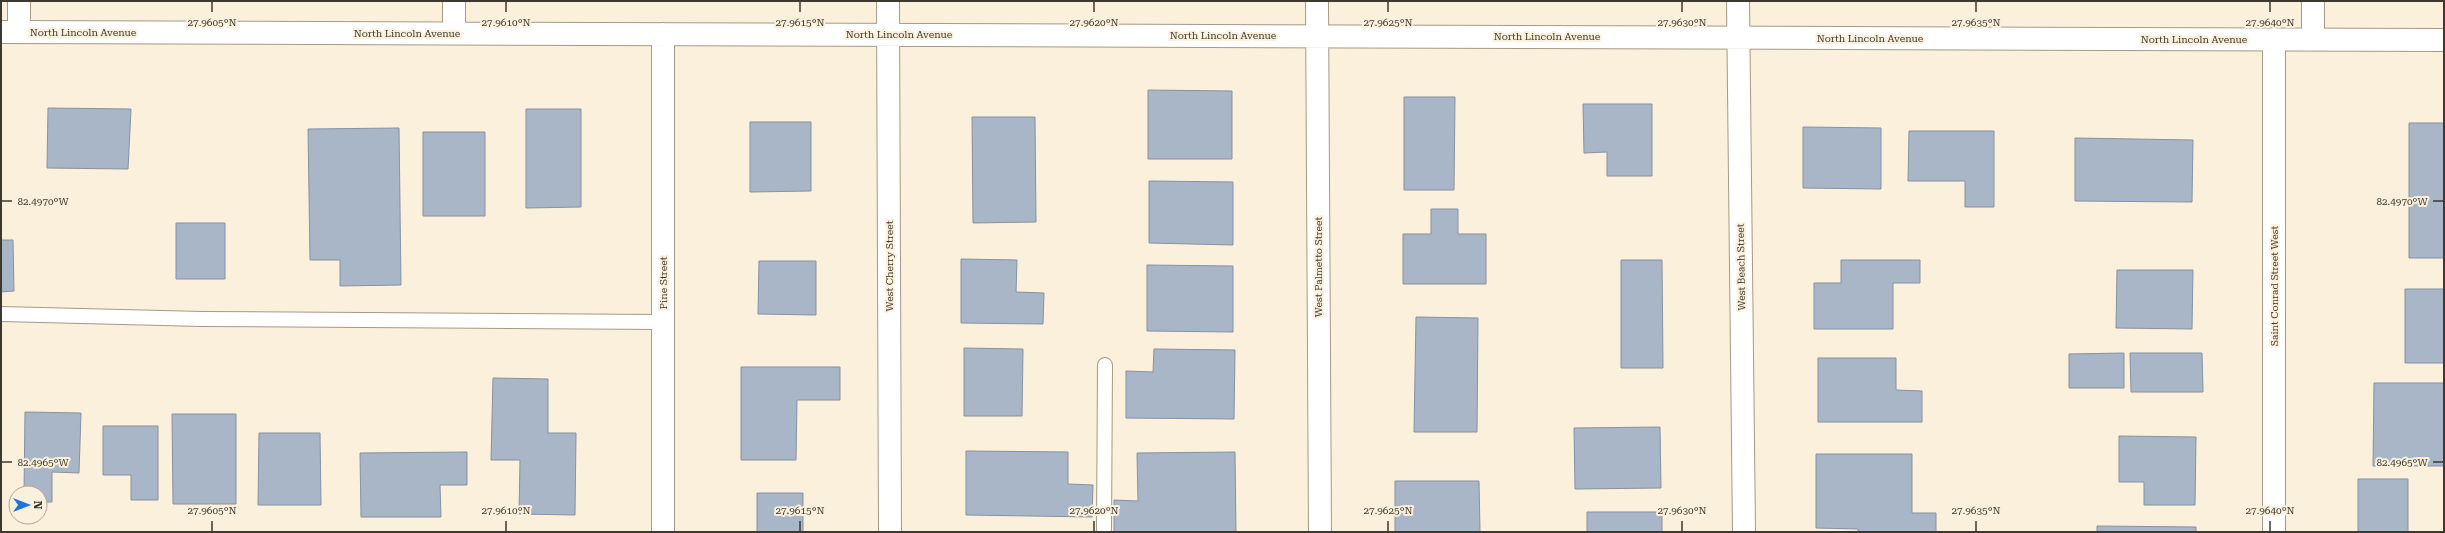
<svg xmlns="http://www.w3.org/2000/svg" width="2445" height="533" viewBox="0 0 2445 533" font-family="'Roboto Serif',serif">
<rect width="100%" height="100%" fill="#faf0db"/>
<!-- building -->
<path fill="#a9b6c8" stroke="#8692a3" d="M1148 90 1232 91V159H1148Z
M1404 97H1455L1454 190H1404Z
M1583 104H1652V176H1607V152L1584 153Z
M48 108 131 109 128 169 47 168Z
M526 109H581V207L526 208Z
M972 117H1035L1036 222 973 223Z
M750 122H811V191L750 192Z
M2409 123H2444V258H2409Z
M1803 127 1881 128V189L1803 188Z
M399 128 401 285 340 286V260H310L308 129Z
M1909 131H1994V207H1965V181H1908Z
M423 132H485V216H423Z
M2075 138 2193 140 2192 202 2075 201Z
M1149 181 1233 182V245L1149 243Z
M1431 209H1458V234H1486V284H1403V234H1431Z
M176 223H225V279H176Z
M1 240H13L14 291 1 292Z
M961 259 1017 260 1016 292 1044 293 1043 324 961 323Z
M1621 260H1662L1663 368H1621Z
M1841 260H1920V283H1893V329H1814V283H1841Z
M759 261H816V315L758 314Z
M1147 265 1233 266V332L1147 331Z
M2117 270H2193L2192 329 2116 328Z
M2405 289H2444V363H2405Z
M1416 317 1478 318 1477 432H1414Z
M964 348 1023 349 1022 416H964Z
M1154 349 1235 350 1234 419 1126 418V371L1153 372Z
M2124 353V388H2069V354Z
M2130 353H2202L2203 392H2131Z
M1818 358H1896V390L1922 391V422H1818Z
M741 367H840V400H797L796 460H741Z
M493 378 548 379V433H576L575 515 519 514 520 460H491Z
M2374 383H2444V466H2373Z
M25 412 81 413 79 473 52 472V502H40V493H24Z
M172 414H236V504H173Z
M103 426H158V500H131V475H103Z
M1660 427 1661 488 1575 489 1574 428Z
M259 433H320L321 505H258Z
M2119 436 2196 437 2195 505H2144V482H2119Z
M966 451 1068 452V484L1093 485 1092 517 966 515Z
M467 452V485H440L441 517H361L360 453Z
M1235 452 1236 532H1114V500L1138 501 1137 453Z
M1816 454H1912V513H1936V532H1858V529L1816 528Z
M2358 479H2408V532H2358Z
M1395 481H1479L1480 532H1395Z
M757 493H803V532H757Z
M1587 512H1662V532H1587Z
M2097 526 2196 527V532H2097Z"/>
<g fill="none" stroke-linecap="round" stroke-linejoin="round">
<!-- lane casing -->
<g stroke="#a49a87" stroke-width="16">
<path id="lane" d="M1 314 202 319 663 322
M1104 532 1105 365"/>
</g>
<!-- street casing -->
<g stroke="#a49a87" stroke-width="24">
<path id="street" d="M19 1V32
M454 1V33
M888 1 890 532
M1317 1 1320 532
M1738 1 1744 532
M2313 1V39
M1 32 2444 40
M663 34V532
M2274 532V39"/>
</g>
<!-- lane -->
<use href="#lane" stroke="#fff" stroke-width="14"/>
<!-- street -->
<use href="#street" stroke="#fff" stroke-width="22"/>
</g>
<!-- ticks -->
<path fill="none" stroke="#3d3931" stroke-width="1.5" d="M212 2V12M506 2V12M800 2V12M1094 2V12M1388 2V12M1682 2V12M1976 2V12M2270 2V12M2 201H12M2433 201H2443M2 462H12M2433 462H2443M212 521V531M506 521V531M800 521V531M1094 521V531M1388 521V531M1682 521V531M1976 521V531M2270 521V531"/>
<g text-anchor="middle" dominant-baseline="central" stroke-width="4" stroke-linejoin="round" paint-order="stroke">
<!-- street labels -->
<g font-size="10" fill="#3d3931" stroke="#faf0db">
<text x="83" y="32">North Lincoln Avenue</text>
<text x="407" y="33">North Lincoln Avenue</text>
<text x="899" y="34">North Lincoln Avenue</text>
<text x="1223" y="35">North Lincoln Avenue</text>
<text x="1547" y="36">North Lincoln Avenue</text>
<text x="1870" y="38">North Lincoln Avenue</text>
<text x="2194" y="39">North Lincoln Avenue</text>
<text transform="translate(889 266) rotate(-90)">West Cherry Street</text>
<text transform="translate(1318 267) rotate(-90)">West Palmetto Street</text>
<text transform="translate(1741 267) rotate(-91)">West Beach Street</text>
<text transform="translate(663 283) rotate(-90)">Pine Street</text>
<text transform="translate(2274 286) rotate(-90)">Saint Conrad Street West</text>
</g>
</g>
<g font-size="10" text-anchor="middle" fill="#3d3931" stroke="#faf0db" stroke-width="4" stroke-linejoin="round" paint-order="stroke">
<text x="212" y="26">27.9605°N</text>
<text x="506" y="26">27.9610°N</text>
<text x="800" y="26">27.9615°N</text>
<text x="1094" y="26">27.9620°N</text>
<text x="1388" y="26">27.9625°N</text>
<text x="1682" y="26">27.9630°N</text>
<text x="1976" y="26">27.9635°N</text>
<text x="2270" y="26">27.9640°N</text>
<text x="2402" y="205">82.4970°W</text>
<text x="43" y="205">82.4970°W</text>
<text x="2402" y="466">82.4965°W</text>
<text x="43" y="466">82.4965°W</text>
<text x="212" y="514">27.9605°N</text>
<text x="506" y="514">27.9610°N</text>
<text x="800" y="514">27.9615°N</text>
<text x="1094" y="514">27.9620°N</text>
<text x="1388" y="514">27.9625°N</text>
<text x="1682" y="514">27.9630°N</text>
<text x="1976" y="514">27.9635°N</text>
<text x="2270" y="514">27.9640°N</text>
</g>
<!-- border -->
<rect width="2445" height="533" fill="none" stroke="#3d3931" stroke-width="4"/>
<!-- north arrow -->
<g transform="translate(28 505) rotate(90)"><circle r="19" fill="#faf0db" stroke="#aea797"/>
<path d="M0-3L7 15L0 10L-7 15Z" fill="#1c76df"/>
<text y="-6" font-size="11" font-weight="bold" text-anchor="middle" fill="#3d3931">N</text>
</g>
</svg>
